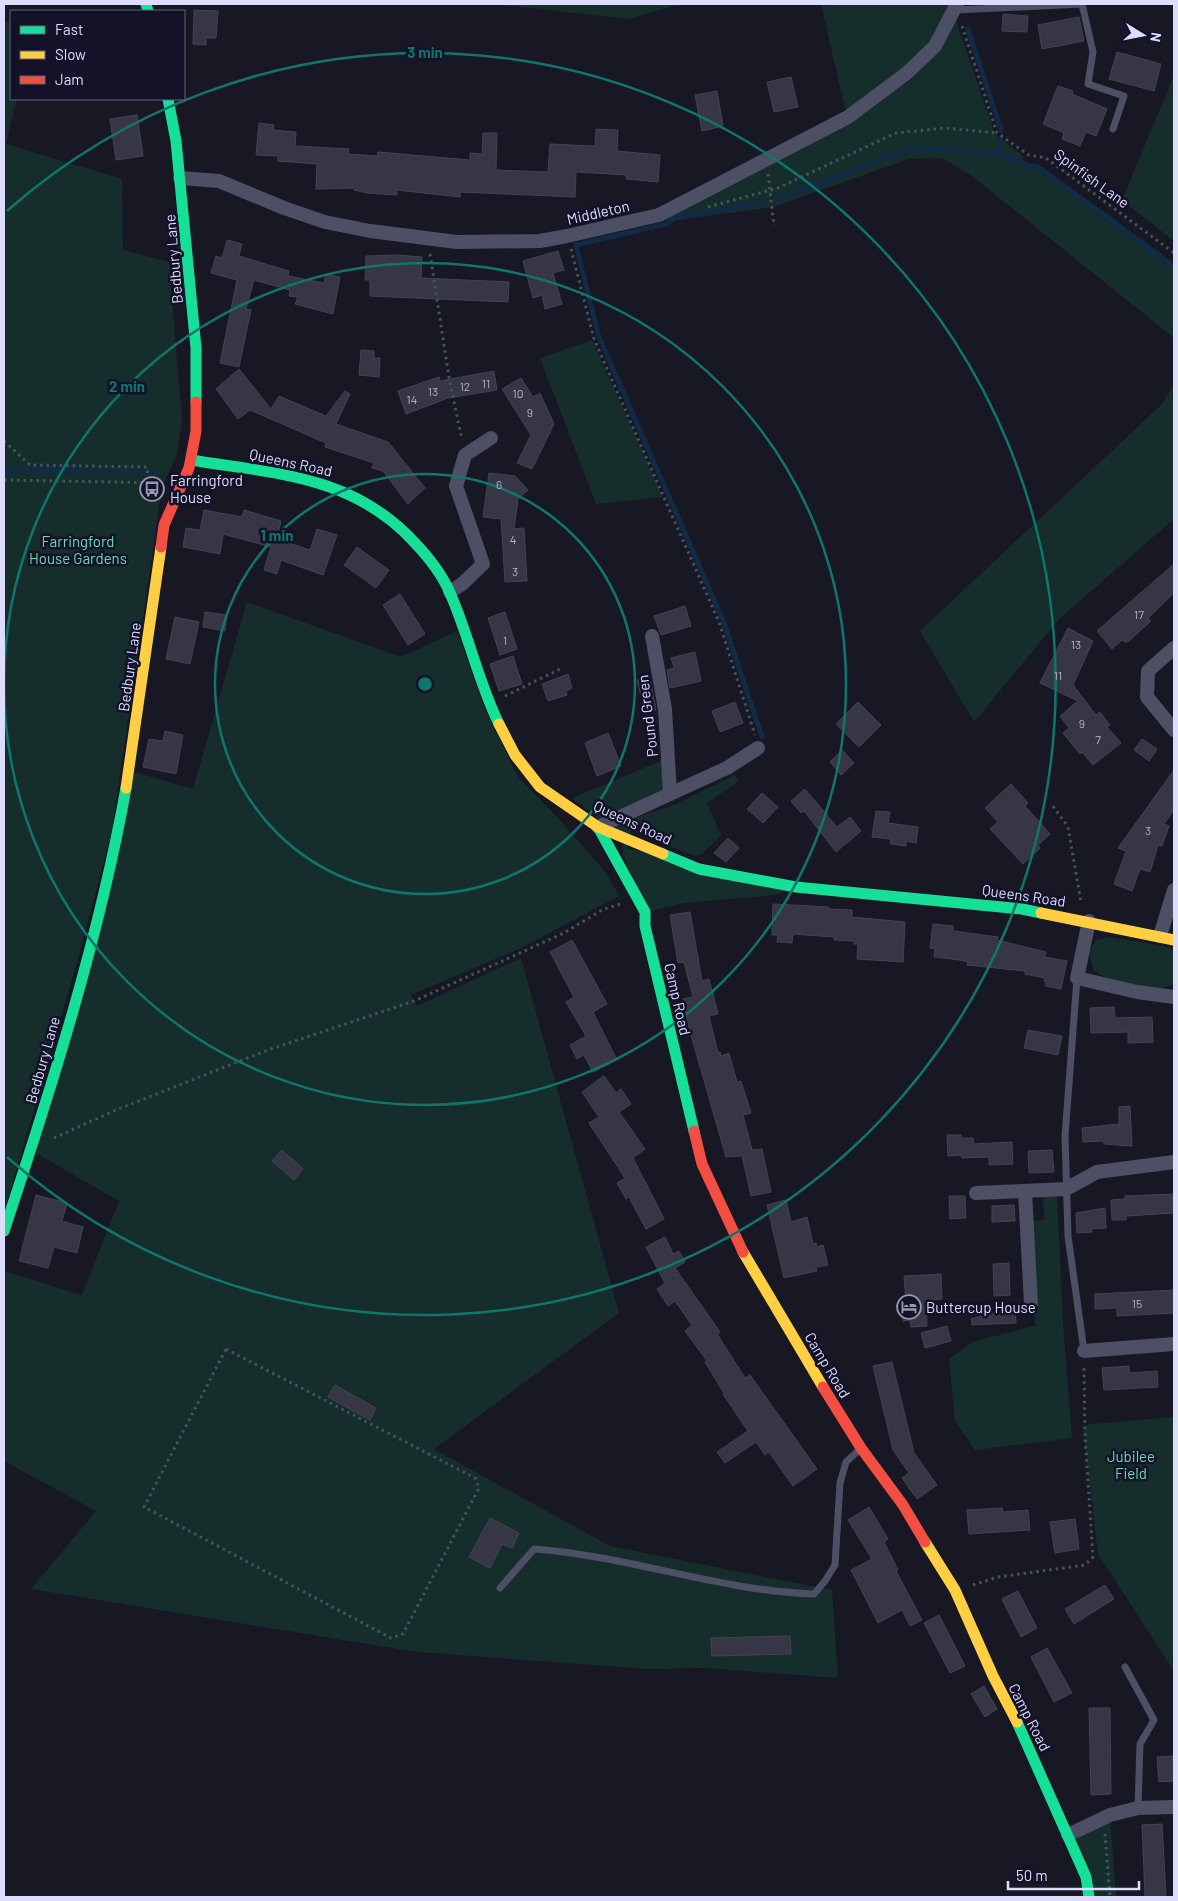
<svg xmlns="http://www.w3.org/2000/svg" width="1178" height="1901" viewBox="0 0 1178 1901" font-family="Barlow,sans-serif">
<rect width="100%" height="100%" fill="#181724"/>
<!-- green -->
<path fill="#152e2c" d="M495 4H680L629 19Z
M821 4H948V8L931 42 903 69 846 113Z
M4 21 11 23V99H17L6 144 122 179 123 250 169 262 182 421 177 454 162 487 112 830 82 945 4 1213Z
M956 21 995 134 1023 156 1022 161 1040 165 1174 263V338L976 179 943 158 909 159 773 207 678 220 663 219 850 121 911 80 938 51Z
M1174 75V241L1122 200Z
M592 340 663 497 596 504 540 358Z
M1174 385V519L1060 618 974 722 920 631 1161 405Z
M247 602 401 657 457 631 483 705 518 777 560 820 606 873 619 896 519 949 411 995 417 1006 521 958 619 1313 434 1449 610 1546 832 1590 838 1678 705 1668 648 1669 417 1652 31 1589 96 1511 4 1461V1271L82 1295 119 1201 36 1153 134 772 193 789Z
M663 760 667 788 660 794 630 808 634 818 674 805 735 775 739 781 707 803 721 835 702 854 694 856 631 830 627 848 796 887 775 895 684 903 645 912 623 855V838L572 798Z
M1110 937 1174 948V984C1149 996 1115 984 1093 970L1089 953 1096 940Z
M1057 1194 1063 1323 1072 1438 975 1450 955 1421 949 1359 973 1342 1037 1325 1035 1324 1030 1221 1044 1220 1043 1195Z
M1174 1417V1671L1098 1554 1083 1425Z
M1110 1815 1116 1897H1089L1068 1835Z"/>
<g fill="none" stroke-linecap="round" stroke-linejoin="round">
<!-- stream -->
<path stroke="#112b46" stroke-width="5" d="M968 29 1001 130
M1000 140 998 154 1042 170 1174 267
M777 199 908 150 944 149 998 154
M4 470 144 472
M152 472H157
M762 737 723 620 599 337 576 245 666 224 676 217 763 203"/>
</g>
<!-- building -->
<path fill="#363645" stroke="#444356" d="M194 10 218 11 216 38H206V45L193 44Z
M1003 14 1028 16 1027 32 1002 31Z
M1079 17 1084 41 1042 49 1038 25Z
M1117 52 1161 64 1154 91 1109 79Z
M791 77 798 107 774 112 767 82Z
M1058 86 1073 91 1072 94 1107 109 1096 136 1086 132 1080 146 1062 139 1064 133 1043 124Z
M717 91 723 126 702 131 695 95Z
M137 115 143 156 116 160 110 119Z
M259 123 274 125 273 130 296 132 295 146 349 149 348 154 377 156 378 152 470 160V153L482 154 483 133H497L496 170 548 172 550 144 595 146 596 129 618 130 617 151 660 155 658 182 626 179 627 175 576 172 575 197 460 192V197L397 190V195L367 193 354 190V188L316 189 317 164 278 161V156L256 155Z
M227 240 242 244 239 256 289 271 288 276 324 283 326 274 340 277 333 314 295 304 298 297 289 296 290 290 254 280 246 309 251 310 239 367 220 363 237 280 211 273 216 256 222 258Z
M558 251 564 270 553 273 562 304 545 309 542 295 533 298 523 261Z
M397 255 422 257 421 278 509 282 508 302 370 296V280H365L366 256Z
M361 350 374 351V358H380L379 377 359 375Z
M239 369 271 409 279 396 326 416 345 391 350 394 336 424 388 442 425 488 408 504 383 471 372 468 374 463 325 447 326 443 250 410 238 419 216 389Z
M494 371 497 390 448 398 406 414 398 391 439 377 440 381Z
M521 378 533 397 540 393 554 424 532 469 517 463 531 435 502 389Z
M489 473 515 476 528 490 518 499 514 529 524 528 527 581 505 582 501 519 483 517Z
M204 510 242 517 244 510 281 521 277 539 310 550 317 529 337 535 323 575 281 560 277 574 264 570 271 547 223 534 220 554 183 547 186 528 200 530Z
M357 547 389 570 376 588 344 565Z
M1174 564V593L1148 618 1151 621 1129 641 1125 642 1122 640 1112 649 1097 631Z
M400 594 425 634 408 645 383 605Z
M685 606 691 626 661 635 654 616Z
M205 612 227 615 225 631 203 627Z
M505 612 517 649 500 655 488 618Z
M175 617 199 622 190 664 166 659Z
M1068 628 1093 641 1073 685 1096 715 1100 712 1105 719 1110 725 1107 727 1121 743 1093 765 1082 752 1080 754 1063 733 1069 728 1060 716 1078 701 1040 683Z
M695 652 701 681 670 688 667 670 674 668 671 658Z
M513 656 522 684 499 691 490 664Z
M568 674 572 688 566 691 567 695 548 701 542 684Z
M650 677 656 710 645 712 637 680Z
M735 702 743 723 720 732 712 711Z
M858 702 881 725 859 747 836 724Z
M165 731 183 735 176 774 143 767 149 739 163 741Z
M608 733 621 766 597 776 585 743Z
M1142 739 1157 749 1149 761 1134 750Z
M842 750 854 763 841 775 830 762Z
M1174 770V810L1164 824 1169 826 1162 846 1158 845 1150 872 1140 869 1132 891 1114 884 1126 851 1118 848Z
M1011 784 1028 803 1025 806 1050 834 1038 845 1040 848 1023 864 990 829 998 822 985 808Z
M805 789 837 827 850 817 861 831 836 852 804 811 801 813 791 801Z
M762 793 778 807 763 823 747 809Z
M876 811 890 812 888 823 918 827 916 843 906 841V846L890 844 891 839 872 837Z
M728 838 739 848 726 862 714 853Z
M773 904 829 907V909L852 910V917L905 922 903 962 857 959 858 944H854V941L834 940V937L793 934 792 943 777 942 778 935H772Z
M690 912 702 981 709 979 718 1014 709 1016 718 1053 720 1052 721 1056 729 1053 737 1082 741 1081 751 1113 743 1115 752 1150 762 1149 771 1192 751 1196 742 1156 726 1157 689 1028 683 999 693 997 684 962 678 963 670 915Z
M933 924 953 926V931L998 937 997 940 1046 952 1045 957 1067 961 1061 989 1046 986 1044 978 1025 974V971L967 965 968 962 960 960 934 957 935 949 930 948Z
M572 940 607 1004 593 1012 617 1060 593 1072 584 1055 577 1059 570 1045 586 1036 566 1002 574 997 550 952Z
M1114 1007 1115 1018 1152 1017 1153 1042 1128 1043V1032L1091 1033 1090 1008Z
M1028 1030 1062 1036 1058 1055 1024 1048Z
M604 1076 616 1093 621 1089 631 1104 619 1112 645 1149 633 1158 664 1219 646 1229 629 1197 626 1199 617 1183 625 1178 589 1123 599 1117 582 1092Z
M1130 1106 1132 1146 1104 1144V1141L1083 1142 1082 1128 1118 1124 1119 1127V1107Z
M947 1135H961V1138H973L974 1144 1012 1142 1013 1164 989 1165V1157L962 1158 961 1155 948 1156Z
M282 1150 303 1169 294 1180 272 1161Z
M1052 1150 1054 1172 1029 1173 1028 1151Z
M1174 1194V1213L1126 1216V1220H1112L1111 1200 1125 1199V1196Z
M36 1195 67 1203 62 1221 83 1227 77 1253 54 1247 48 1268 19 1261Z
M949 1196H965L966 1218 950 1219Z
M786 1200 791 1222 807 1217 813 1244 816 1243 817 1247 823 1245 828 1265 816 1267 817 1271 784 1278 767 1205Z
M1014 1205 1015 1221 992 1222V1206Z
M1105 1208 1106 1228 1091 1229 1092 1232 1077 1233 1076 1213Z
M665 1237 673 1254 679 1251 685 1262 675 1268 720 1332 717 1334 745 1378 750 1375 817 1469 793 1486 769 1452 765 1455 756 1442 725 1463 717 1452 748 1431 723 1394 724 1393 705 1362 707 1361 685 1331 692 1325 675 1301 668 1306 657 1289 665 1283 646 1247Z
M1009 1263 1010 1295 994 1296 993 1264Z
M941 1274 942 1299 926 1300 927 1326 911 1327 910 1320 903 1321 901 1301H906L904 1276Z
M1174 1290V1313L1117 1316V1308L1095 1309V1294Z
M1015 1307 1016 1323 972 1325 971 1319Z
M947 1326 951 1341 925 1348 921 1333Z
M892 1362 914 1453 937 1485 917 1499 902 1478 909 1473 893 1450 873 1366Z
M1129 1366V1373L1157 1371 1158 1387 1104 1390 1102 1368Z
M335 1385 376 1408 370 1420 328 1397Z
M869 1507 888 1539 884 1542 898 1570 896 1571 922 1620 910 1626 902 1610 878 1623 851 1570 872 1559 848 1520Z
M1002 1508 1003 1512 1028 1510 1030 1530 969 1534 967 1510Z
M490 1518 519 1533 512 1548 502 1544 490 1568 469 1557Z
M1075 1519 1079 1549 1055 1553 1050 1522Z
M1105 1585 1114 1599 1074 1624 1065 1609Z
M1018 1591 1037 1628 1021 1637 1002 1599Z
M939 1615 965 1666 950 1673 924 1623Z
M790 1636 791 1654 712 1656 711 1638Z
M1047 1648 1072 1693 1054 1702 1031 1657Z
M984 1686 997 1709 985 1717 971 1694Z
M1089 1708H1110L1111 1794 1091 1795Z
M1174 1756V1781L1159 1782 1157 1757Z
M1162 1824 1166 1897H1145L1142 1825Z"/>
<g fill="none" stroke-linecap="round" stroke-linejoin="round">
<!-- path -->
<path stroke="#46535e" stroke-width="3" stroke-dasharray="2.5 4" stroke-linecap="butt" d="M962 26 997 133 1029 155 1046 158 1174 253
M768 174 774 226
M708 207 778 188 896 133 945 128 997 133
M571 249 594 339 719 622 755 735
M430 254 449 377 462 440
M4 441 30 465 147 467 149 482
M4 480 164 483
M505 696 560 669
M1053 806 1068 827 1081 902
M54 1138 116 1110 268 1050 414 1001 564 933 602 910 620 904
M226 1349 475 1478 479 1488 403 1634 391 1638 144 1507Z
M973 1585 998 1577 1085 1565 1093 1557 1085 1436 1084 1366
M1105 1834 1110 1897"/>
<!-- lane -->
<path stroke="#4d4f64" stroke-width="7" d="M956 10 1082 4 1093 52 1088 84 1124 96 1113 129
M1077 978 1065 1136 1068 1236 1084 1351
M500 1588 534 1549C629 1556 720 1591 814 1594L825 1581 835 1565 840 1483 846 1462 859 1450
M1125 1667 1154 1720 1140 1744 1138 1808"/>
<!-- street -->
<path stroke="#4d4f64" stroke-width="14" d="M180 178 219 181 284 208 325 222 370 231 457 242 540 241 567 236 659 215 848 117 907 73 935 46 957 4
M450 592 462 584 483 564 456 486 465 455 491 438
M652 636 665 709 670 794
M1174 648 1148 671 1147 697 1174 730
M598 827 727 768 758 748
M1089 921 1077 978 1137 992 1174 997
M1160 936 1174 890
M1025 1191 1031 1304
M976 1193 1066 1189 1097 1172 1174 1162
M1084 1351 1174 1344
M1068 1835 1110 1815 1138 1808 1174 1807"/>
<!-- fast -->
<path stroke="#16e098" stroke-width="11" d="M146 4 148 11
M168 99 176 141 196 348V402
M191 460C276 474 354 475 416 544 430 559 442 574 450 593 469 636 479 684 499 724
M598 827 645 912V926L694 1131
M663 854 699 869 796 887 1022 909 1041 913
M4 1231C52 1086 99 938 126 788
M1017 1722 1086 1877 1089 1897"/>
<!-- slow -->
<path stroke="#ffcf43" stroke-width="11" d="M499 724 515 755 540 787 598 827 663 854
M126 788 161 547
M1041 913 1174 940
M743 1252 823 1387
M925 1542 955 1590 993 1676 1017 1722"/>
<!-- jam -->
<path stroke="#f24e42" stroke-width="11" d="M161 547 164 525 189 468 196 431V402
M694 1131 702 1164 743 1252
M823 1387 861 1448 903 1505 925 1542"/>
</g>
<!-- distance rings -->
<g fill="none" stroke="#0f766e" stroke-width="2.5">
<circle cx="425" cy="684" r="210"/>
<circle cx="425" cy="684" r="421"/>
<path d="M7 211A631 631 0 1 1 7 1157"/>
</g>
<!-- icons -->
<defs>
<g id="bus-ring" transform="scale(1.25)"><circle r="9.5" fill="#131229" stroke="#9798b1" stroke-width="1.5"/><path d="M-5-6H5V4H4V6H2V4H-2V6H-4V4H-5ZM-3.5-4V0h7V-4ZM-3.5 1.2v1.5H-2V1.2ZM2 1.2v1.5H3.5V1.2Z" fill="#9798b1"/></g>
<g id="hotel-ring" transform="scale(1.25)"><circle r="9.5" fill="#131229" stroke="#9798b1" stroke-width="1.5"/><path d="M-6-4.5h1.5V1H6V5H4.5V3h-9V5H-6ZM-4 0a1.8 1.8 0 1 1 3.6 0ZM.5 0V-2.5h3Q6-2.5 6 0Z" fill="#9798b1"/></g>
</defs>
<g fill-rule="evenodd">
<use href="#bus-ring" x="152" y="489"/>
<use href="#hotel-ring" x="909" y="1307"/>
</g>
<g text-anchor="middle" dominant-baseline="central" stroke-width="5" stroke-linejoin="round" paint-order="stroke">
<!-- number labels -->
<g font-size="12" fill="#b2b3cf">
<text x="486" y="383">11</text>
<text x="465" y="386">12</text>
<text x="433" y="391">13</text>
<text x="518" y="393">10</text>
<text x="412" y="399">14</text>
<text x="530" y="412">9</text>
<text x="499" y="484">6</text>
<text x="513" y="539">4</text>
<text x="515" y="571">3</text>
<text x="1139" y="614">17</text>
<text x="505" y="640">1</text>
<text x="1076" y="644">13</text>
<text x="1058" y="675">11</text>
<text x="1082" y="723">9</text>
<text x="1098" y="739">7</text>
<text x="1148" y="830">3</text>
<text x="1137" y="1303">15</text>
</g>
<!-- street labels -->
<g font-size="15" fill="#dcddfd" stroke="#131229">
<text transform="translate(1092 178) rotate(36)">Spinfish Lane</text>
<text transform="translate(598 212) rotate(-13)">Middleton</text>
<text transform="translate(173 259) rotate(-95)">Bedbury Lane</text>
<text transform="translate(291 462) rotate(12)">Queens Road</text>
<text transform="translate(129 667) rotate(-82)">Bedbury Lane</text>
<text transform="translate(647 716) rotate(-97)">Pound Green</text>
<text transform="translate(633 822) rotate(25)">Queens Road</text>
<text transform="translate(1024 895) rotate(8)">Queens Road</text>
<text transform="translate(678 999) rotate(77)">Camp Road</text>
<text transform="translate(42 1060) rotate(-74)">Bedbury Lane</text>
<text transform="translate(828 1365) rotate(59)">Camp Road</text>
<text transform="translate(1030 1717) rotate(63)">Camp Road</text>
</g>
<!-- poi labels -->
<g font-size="15" fill="#dcddfd" stroke="#131229" text-anchor="start">
<text x="170" y="480">Farringford<tspan x="170" dy="17">House</tspan></text>
<text x="926" y="1307">Buttercup House</text>
</g>
<!-- park labels -->
<g font-size="15" fill="#6bdaae" stroke="#131229">
<text x="78" y="541">Farringford<tspan x="78" dy="17">House Gardens</tspan></text>
<text x="1131" y="1456">Jubilee<tspan x="1131" dy="17">Field</tspan></text>
</g>
</g>
<circle cx="425" cy="684" r="8" fill="#0f766e" stroke="#131229" stroke-width="2.5"/>
<g font-size="15" text-anchor="middle" font-weight="bold" fill="#0f766e" stroke="#131229" stroke-width="5" stroke-linejoin="round" paint-order="stroke">
<text x="425" y="58">3 min</text>
<text x="127" y="392">2 min</text>
<text x="277" y="541">1 min</text>
</g>
<!-- border -->
<rect width="1178" height="1901" fill="none" stroke="#dcddfd" stroke-width="10"/>
<!-- legend -->
<rect x="10" y="10" width="175" height="90" fill="#131229" stroke="#63637e"/>
<rect x="20" y="26" width="25" height="8" fill="#16e098" stroke="#63637e"/>
<text x="55" y="35" font-size="15" fill="#dcddfd">Fast</text>
<rect x="20" y="51" width="25" height="8" fill="#ffcf43" stroke="#63637e"/>
<text x="55" y="60" font-size="15" fill="#dcddfd">Slow</text>
<rect x="20" y="76" width="25" height="8" fill="#f24e42" stroke="#63637e"/>
<text x="55" y="85" font-size="15" fill="#dcddfd">Jam</text>
<!-- north arrow -->
<g transform="translate(1143 35) rotate(100)" stroke="#131229" stroke-width="4" paint-order="stroke">
<path d="M0-4L9 19L0 12L-9 19Z" fill="#dcddfd"/>
<text y="-8" font-size="14" font-weight="bold" text-anchor="middle" fill="#dcddfd">N</text>
</g>
<!-- scale -->
<path d="M1008 1881v8h131v-8" fill="none" stroke="#dcddfd" stroke-width="2.5"/>
<text x="1016" y="1881" font-size="15" fill="#dcddfd" stroke="#131229" stroke-width="4" paint-order="stroke">50 m</text>
</svg>
